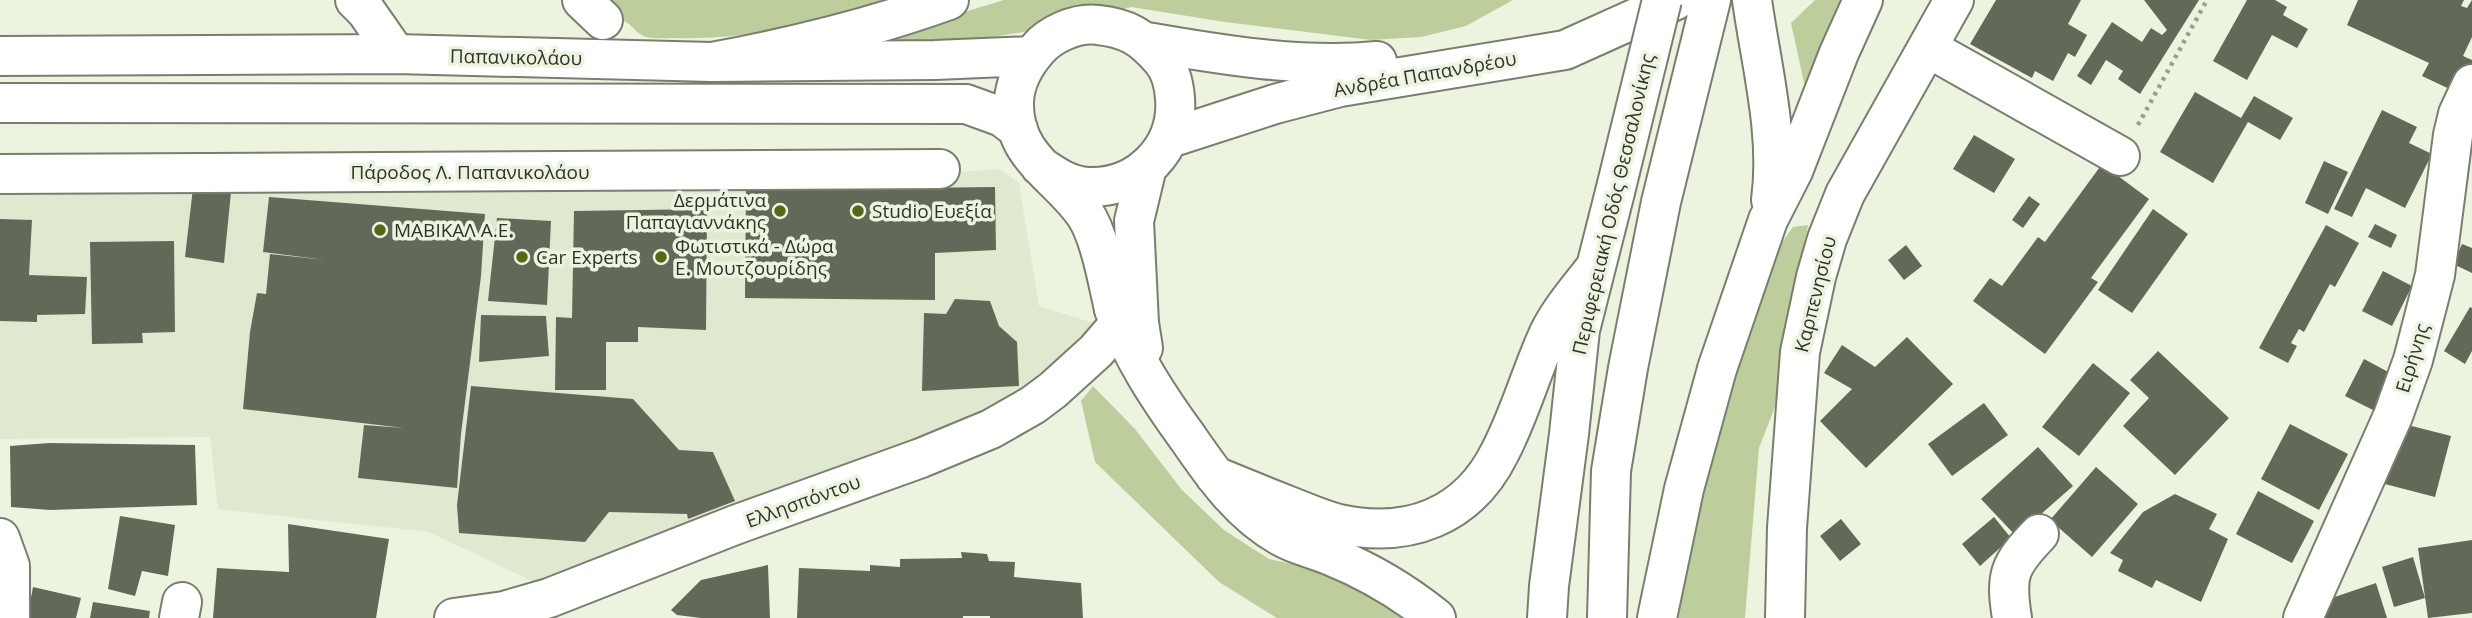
<svg xmlns="http://www.w3.org/2000/svg" width="2472" height="618" viewBox="0 0 2472 618" font-family="'Open Sans',sans-serif">
<rect width="100%" height="100%" fill="#ecf4e0"/>
<!-- built -->
<path fill="#dfe9cf" d="M999 169 1019 183 1039 306 1097 324 1017 407 534 582 429 532 218 509 210 437 0 439V177L942 173Z"/>
<!-- green -->
<path fill="#bdce9c" d="M596 0H883C816 24 743 41 673 38 664 38 653 39 646 37 631 32 634 20 610 17Z
M1004 0H1513L1466 26 1421 37 1371 40 1225 22 1131 7 1060 26 919 49 878 44 938 20Z
M1815 0H1859L1810 110 1791 23Z
M1808 225 1776 404 1759 448 1745 618H1669L1730 384 1783 241 1793 227Z
M1093 386 1135 429 1182 490 1224 530 1269 559 1330 572 1418 618H1277L1219 582 1095 462 1081 401Z"/>
<!-- building -->
<path fill="#636958" d="M1996 0H2081L2068 24 2087 35 2075 57 2068 53 2053 81 2035 71 2032 78 1970 44Z
M2144 0H2199L2140 94 2118 79 2123 71 2106 60 2091 85 2077 76 2112 22 2142 42 2151 28 2162 35 2167 30Z
M2247 0H2275L2287 7 2283 15 2308 29 2297 48 2272 35 2247 80 2213 61Z
M2358 0H2464L2461 6 2467 8 2472 0V37L2463 56 2472 60V67L2460 94 2422 76 2429 63 2347 25Z
M2195 92 2241 118 2254 96 2293 118 2280 140 2248 122 2213 183 2160 152Z
M2382 110 2417 127 2409 143 2432 154 2405 208 2366 188 2352 217 2334 209Z
M1974 135 2015 159 1994 193 1953 169Z
M2324 161 2348 172 2328 214 2305 203Z
M2102 164 2149 199 2091 278 2098 282 2045 354 1973 301 1990 278 2002 286 2038 237 2045 242Z
M995 187 996 250 935 253V300L745 298 746 190Z
M193 188 231 192 224 263 185 257Z
M2029 196 2040 204 2023 228 2012 220Z
M269 197 485 214 481 276 461 434 457 488 358 478 364 425 404 428 243 409 250 332 257 293 266 294 270 254 326 260 263 252Z
M707 209 706 330 638 327V342H606V390H555L556 317 572 318 574 211Z
M2153 209 2188 234 2132 313 2098 290Z
M497 218 551 221 547 305 488 301Z
M0 219 32 220 29 275 87 277 85 314 37 315V322L0 321Z
M2375 224 2397 235 2391 248 2368 237Z
M2326 225 2359 243 2335 287 2330 284 2304 332 2299 329 2291 343 2297 346 2288 363 2259 348Z
M174 241 175 332 142 333 143 343 92 344 90 242Z
M2462 244 2472 248V273L2453 264Z
M1906 245 1922 266 1904 280 1888 260Z
M2383 271 2412 286 2392 326 2362 311Z
M955 299 990 301 999 326 1017 342 1019 386 922 391 924 313 946 314Z
M2470 307 2472 308V351L2465 364 2444 351Z
M481 315 546 316 549 356 479 362Z
M1907 337 1953 384 1866 468 1820 421 1852 389 1824 373 1842 345 1875 367Z
M2158 351 2229 418 2175 475 2123 426 2149 398 2130 380Z
M2364 359 2394 375 2375 411 2345 396Z
M2093 363 2130 393 2079 456 2042 427Z
M471 386 633 399 679 450 713 452 735 501 688 519 687 514 609 512 585 542 459 533 457 505Z
M1984 403 2008 435 1952 476 1928 444Z
M2396 422 2451 436 2435 497 2381 483Z
M2290 424 2348 454 2319 510 2261 479Z
M49 443 195 445 197 505 50 510 11 507 10 446Z
M2038 447 2073 486 2016 536 1981 499Z
M2096 467 2138 504 2092 557 2050 520Z
M2258 491 2314 521 2292 563 2236 534Z
M2175 494 2217 514 2209 529 2228 539 2201 602 2156 580 2152 588 2118 571 2123 560 2110 553 2143 512Z
M120 516 175 525 168 576 142 571 135 596 108 589Z
M1994 517 2011 538 1980 566 1962 544Z
M1841 519 1861 544 1840 561 1820 536Z
M288 524 389 539 376 618H213L217 568 289 572Z
M2472 540V613L2428 618 2418 548Z
M961 552 987 554 989 561 1015 562 1014 577 1081 583 1083 618H990V616H963V618H797L799 568 870 571V565L900 567V559L962 558Z
M2413 557 2425 598 2394 607 2382 567Z
M768 565 770 618H701L677 615 671 610 701 580Z
M2376 583 2387 618H2316L2311 605Z
M33 587 81 598 76 618H27Z
M93 602 150 611 149 618H90Z"/>
<g fill="none" stroke-linecap="round" stroke-linejoin="round">
<!-- minor casing -->
<g stroke="#787f6d" stroke-width="42">
<path id="minor" d="M355 0 366 11 396 54
M582 0 603 20
M1928 48 2120 156
M0 174 940 169
M0 538 10 566V618
M179 618 182 602
M454 618 504 611 549 598 735 525 921 458 991 429 1033 405 1053 390 1096 351 1120 323
M1785 618 1787 528 1800 352 1816 277 1827 239 1845 194 1954 0
M2012 618C2005 575 2009 565 2039 534
M2303 618 2393 416 2413 360 2435 275 2453 135 2458 114 2472 84"/>
</g>
<!-- major casing -->
<g stroke="#787f6d" stroke-width="42">
<path id="major" d="M1147 42C1222 55 1301 68 1377 61
M0 56 396 54 712 62 935 60 1032 56
M0 103 966 104 1002 117 1018 129
M1170 138 1275 104 1340 87 1565 50 1676 0
M1040 166C1055 176 1069 186 1088 187 1139 189 1179 148 1175 98 1174 85 1170 69 1161 59 1142 37 1127 28 1098 25 1077 22 1050 34 1037 50 1024 65 1015 81 1014 101 1012 157 1057 174 1085 214 1100 236 1108 283 1114 309"/>
</g>
<!-- highway casing -->
<g stroke="#787f6d" stroke-width="42">
<path id="highway" d="M1752 0C1761 65 1780 134 1771 200
M712 62C793 47 871 28 949 0
M1114 309C1132 357 1158 397 1188 438 1214 476 1241 514 1282 537 1298 546 1315 549 1331 556 1368 571 1405 593 1436 618
M1143 348 1139 323 1134 221 1147 167
M1215 476C1239 486 1264 496 1289 506 1305 512 1322 520 1339 524 1408 539 1468 517 1500 452 1520 414 1531 372 1549 333 1561 309 1579 289 1595 268
M1547 618 1549 586 1569 434 1580 330 1615 192
M1607 618 1611 471 1628 368 1661 202 1711 0
M1657 618 1684 489 1717 369 1768 220 1793 171 1839 53 1863 0"/>
</g>
<!-- path -->
<path stroke="#989e90" stroke-width="4.5" stroke-dasharray="3.5 5" stroke-linecap="butt" d="M2138 125 2207 0"/>
<!-- minor -->
<use href="#minor" stroke="#fff" stroke-width="38"/>
<!-- major -->
<use href="#major" stroke="#fff" stroke-width="38"/>
<!-- highway -->
<use href="#highway" stroke="#fff" stroke-width="38"/>
<!-- highway-bridge casing -->
<g stroke="#787f6d" stroke-width="42" stroke-linecap="butt">
<path id="highway-bridge" d="M1615 192 1662 0"/>
</g>
<!-- highway-bridge -->
<use href="#highway-bridge" stroke="#fff" stroke-width="38"/>
</g>
<!-- markers -->
<g fill="#546917" stroke="#ecf4e0" stroke-width="2.5">
<circle cx="780" cy="211" r="7"/>
<circle cx="858" cy="211" r="7"/>
<circle cx="380" cy="230" r="7"/>
<circle cx="522" cy="257" r="7"/>
<circle cx="661" cy="257" r="7"/>
</g>
<g text-anchor="middle" dominant-baseline="central" stroke-width="7" stroke-linejoin="round" paint-order="stroke">
<!-- street labels -->
<g font-size="19" fill="#2f322b" stroke="#ecf4e0">
<text transform="translate(516 57) rotate(1)">Παπανικολάου</text>
<text transform="translate(1425 74) rotate(-10)">Ανδρέα Παπανδρέου</text>
<text x="470" y="172">Πάροδος Λ. Παπανικολάου</text>
<text transform="translate(1613 204) rotate(-77)">Περιφερειακή Οδός Θεσσαλονίκης</text>
<text transform="translate(1815 294) rotate(-76)">Καρπενησίου</text>
<text transform="translate(2412 358) rotate(-73)">Ειρήνης</text>
<text transform="translate(803 501) rotate(-20)">Ελλησπόντου</text>
</g>
<!-- poi labels -->
<g font-size="19" fill="#2f322b" stroke="#ecf4e0" text-anchor="start">
<text x="766" y="200" text-anchor="end">Δερμάτινα<tspan x="766" dy="22">Παπαγιαννάκης</tspan></text>
<text x="872" y="211">Studio Ευεξία</text>
<text x="394" y="230">ΜΑΒΙΚΑΛ Α.Ε.</text>
<text x="675" y="246">Φωτιστικά - Δώρα<tspan x="675" dy="22">Ε. Μουτζουρίδης</tspan></text>
<text x="536" y="257">Car Experts</text>
</g>
</g>
</svg>
